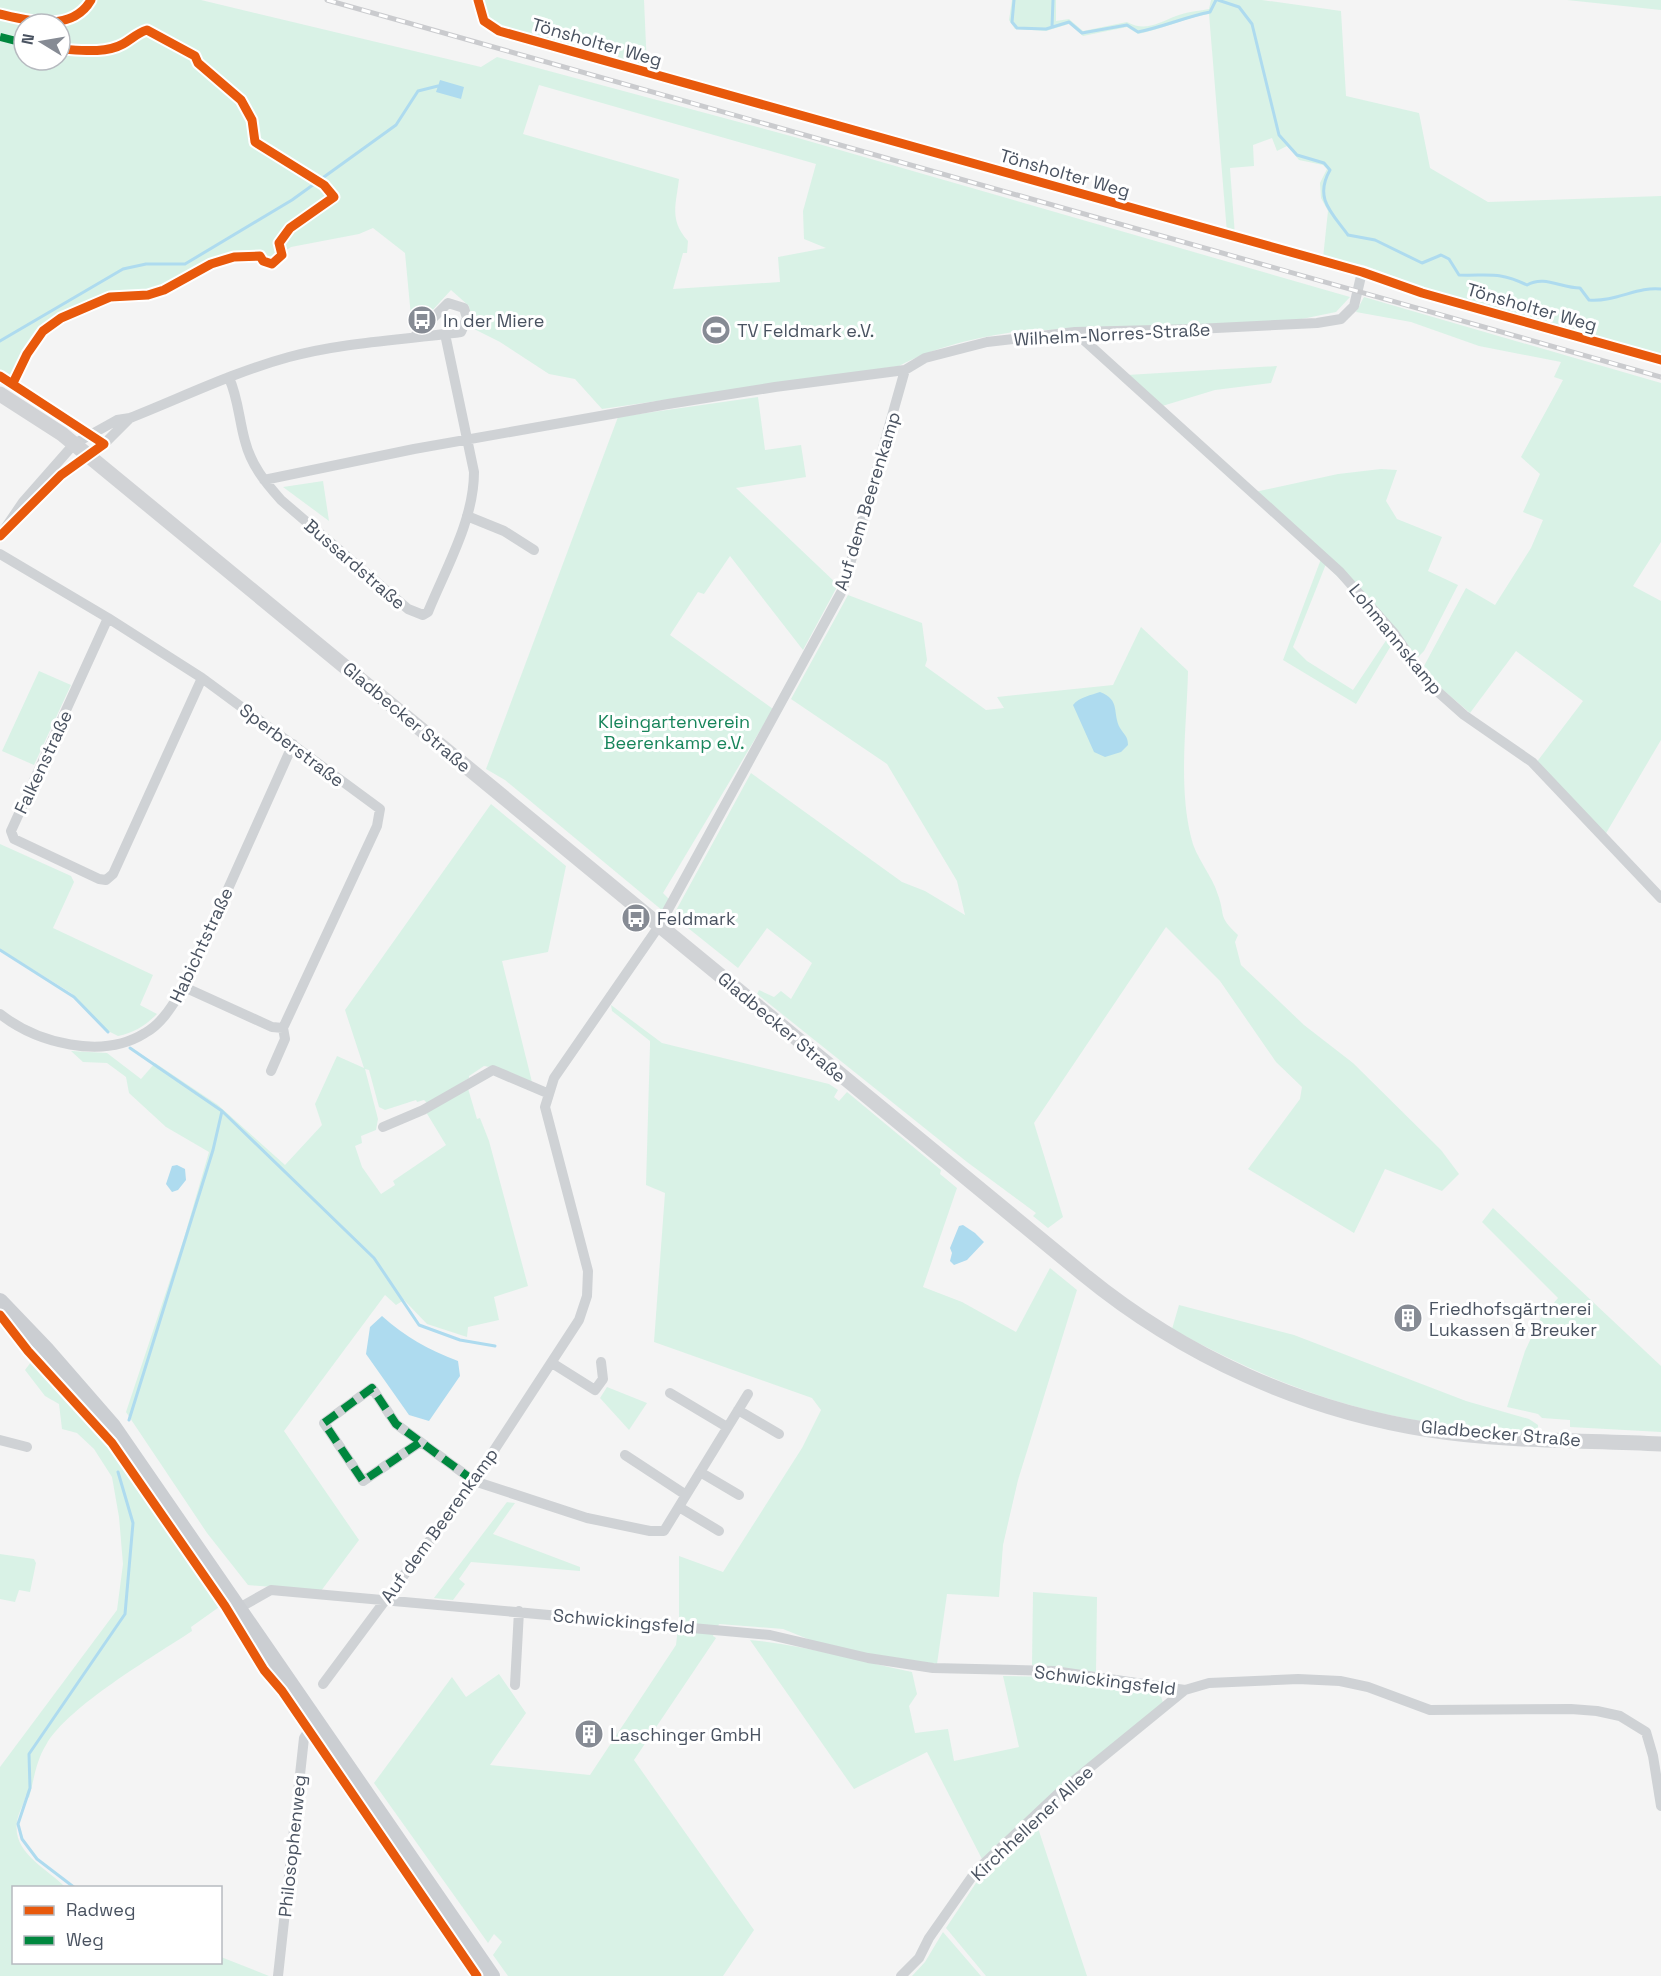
<svg xmlns="http://www.w3.org/2000/svg" width="1661" height="1976" viewBox="0 0 1661 1976" font-family="'Space Grotesk',sans-serif">
<rect width="100%" height="100%" fill="#f4f4f4"/>
<!-- green -->
<path fill="#d9f2e6" fill-rule="evenodd" d="M0 0H201L481 67 497 57 798 138 1350 297 1336 312 1292 321 1019 331C979 337 935 346 899 366L602 409 575 379 549 374 500 342 472 328 469 306 451 290 418 326 412 327 405 253 373 228 359 234 291 247 273 259 252 257 216 265 162 293 108 300 71 315 49 329 19 377 18 395 0 383V40L24 45V60H60V51L91 55 93 50 60 47V24H24V41L0 35ZM539 85 816 164 803 211 804 239 826 248 778 257 780 282 673 289 683 253H687L688 241C669 220 676 205 679 179L523 134Z
M481 0H644L647 68 577 41 576 46 500 28 490 22Z
M1012 0H1056V21L1069 19 1083 31 1127 22C1145 32 1158 23 1176 16 1186 12 1198 11 1209 9L1211 0H1262L1341 11 1346 96 1419 113 1430 168 1488 202 1661 196V354L1458 300 1363 265 1323 258 1328 211 1321 198 1320 183 1327 169 1323 165 1299 160 1287 146 1277 151 1272 138 1253 145 1254 166 1230 168 1235 236 1227 233 1209 14C1185 18 1163 29 1138 34L1127 27 1083 36 1069 24 1046 31 1015 29 1009 20Z
M1567 0H1661V10Z
M1364 297 1661 383V542L1633 586 1661 601V740L1605 835 1536 763 1583 701 1516 651 1470 713 1428 677 1424 666 1466 588 1495 605 1531 548 1543 520 1523 512 1540 474 1521 457 1563 380 1554 377 1561 362 1479 346 1411 322 1356 312Z
M1277 366 1271 383 1215 390 1159 407 1127 375Z
M758 397 765 450 801 445 806 477 736 488 838 585 803 650 730 556 704 594 698 592 670 635 773 709 663 893 670 900 663 911 505 780 486 769 618 417Z
M1381 469 1397 470 1386 501 1397 519 1442 537 1428 571 1458 585 1424 651 1417 658 1255 492 1338 474Z
M323 481 329 521 283 487Z
M1321 559 1326 564 1293 647 1307 661 1353 690 1391 633 1395 639 1356 704 1283 660Z
M848 595 922 623 927 660 925 666 986 710 1004 708 997 697 1113 685 1141 627 1188 671C1187 724 1178 784 1191 837 1195 857 1212 875 1218 895 1226 917 1217 915 1238 935L1235 942 1241 965 1304 1025 1353 1063 1441 1150 1459 1174 1442 1191 1385 1169 1354 1233 1248 1169 1300 1099 1302 1087 1276 1062 1220 981 1166 927 1034 1123 1063 1217 1048 1228 1033 1216 1036 1213 967 1162 757 994 759 990 774 997 781 991 791 999 812 963 767 928 738 968 673 916 751 773 902 882 925 891 965 915 957 881 887 764 791 699Z
M39 671 71 685 34 765 2 751Z
M491 804 566 866 548 952 502 961 532 1082 502 1069 484 1066 469 1076V1078L428 1104 424 1100 417 1102 416 1100 385 1110 379 1107 369 1070 365 1069 378 1119 376 1130 361 1136 362 1143 355 1146 362 1167 381 1194 395 1185 393 1181 446 1145 426 1112 467 1085 477 1119 480 1118 489 1141 528 1286 494 1297 499 1320 468 1327 467 1337 427 1324 404 1300 396 1305 385 1295 284 1431 359 1540 321 1591 248 1585 207 1533 126 1412 184 1238 209 1152 166 1127 129 1093 126 1077 107 1063 83 1062 71 1051 107 1053 141 1079 155 1063 218 1105 285 1165 322 1125 315 1104 337 1056 364 1068 345 1010Z
M0 844 71 876 74 882 53 928 153 975 140 1005 157 1014C146 1025 134 1033 118 1036L108 1031 71 993 0 949Z
M611 1005 662 1043 829 1084 838 1090 834 1097 839 1101 847 1092 941 1170 940 1174 957 1188 923 1287 962 1302 1016 1332 1050 1268 1077 1290 1018 1480 1003 1545 999 1597 947 1594 937 1664 845 1650 818 1643 783 1629 719 1624 713 1636 716 1638 634 1760 754 1930 723 1976H508L493 1955 502 1942 494 1934 488 1943 374 1783 452 1677 466 1697 499 1674 526 1713 490 1765 590 1775 676 1645 679 1619V1556L723 1572 802 1448 821 1410 812 1398 654 1342 665 1193 646 1185 650 1045V1041L612 1011Z
M1493 1208 1661 1366V1432L1570 1427V1420L1542 1418 1538 1414 1507 1407 1525 1351 1540 1319 1558 1298 1482 1222Z
M1179 1305 1294 1335 1466 1401 1529 1419 1538 1425V1430C1521 1433 1501 1429 1484 1428 1367 1421 1273 1384 1172 1329Z
M31 1362 52 1372 113 1447 222 1605 191 1627 192 1631C153 1657 68 1706 46 1745 36 1761 34 1779 29 1798L26 1795C24 1804 18 1813 17 1822 12 1853 48 1869 65 1887L14 1888V1962H220L221 1957 269 1976H0V1767L117 1610 123 1564 119 1517 112 1477 94 1449 77 1433 62 1429 59 1404 45 1396 25 1370Z
M607 1387 647 1403 629 1430 600 1398Z
M507 1502 515 1503 493 1534 580 1567V1571L471 1562 459 1579 465 1584 453 1600 434 1598Z
M0 1554 34 1559 36 1563 30 1592 19 1590 15 1602 0 1599Z
M1033 1592 1097 1597 1096 1672 1032 1665Z
M750 1640C805 1645 858 1661 912 1672L917 1694 909 1706 915 1733 948 1729 954 1761 1019 1747 1003 1676 1053 1677 1160 1693 1163 1703 982 1859 927 1752 854 1789Z
M1037 1825 1087 1976H986L946 1928 976 1883Z
M943 1932 981 1976H912L925 1962Z"/>
<!-- water -->
<path fill="#aedbef" d="M440 80 464 87 461 99 436 92Z
M1100 692C1121 700 1112 713 1120 728 1124 735 1128 736 1128 745L1121 752 1105 757 1094 752 1073 705C1079 697 1092 695 1100 692Z
M177 1165 185 1169 186 1180 178 1190 172 1192 166 1184 172 1166Z
M963 1225 975 1233 984 1242 967 1260 954 1265 950 1261 952 1253 950 1248 959 1226Z
M382 1316C405 1337 429 1350 458 1361L460 1376 429 1421 409 1415 366 1354 370 1327Z"/>
<g fill="none" stroke-linecap="round" stroke-linejoin="round">
<!-- stream -->
<path stroke="#aedbef" stroke-width="3" d="M1014 0 1012 22 1017 28 1046 29 1069 22 1082 33 1127 25 1138 32C1163 27 1185 17 1210 12L1216 0
M1218 0 1239 7 1252 24 1279 135 1297 155 1324 163 1330 170C1314 198 1331 212 1348 235L1375 240 1422 263 1441 255 1449 259 1459 275C1489 276 1498 271 1527 285 1544 275 1561 288 1580 288L1589 300C1616 302 1638 286 1661 289
M1052 27 1053 0
M0 341 123 269 146 264H185L292 200 396 125 418 91 438 86
M0 950 74 997 108 1032
M222 1111 374 1258 419 1325 460 1340 495 1346
M129 1420 213 1150 222 1111 130 1048
M75 1888 37 1859 22 1839 18 1824 30 1788 29 1754 125 1614 133 1523 118 1472"/>
<!-- street -->
<path stroke="#cfd2d5" stroke-width="10" d="M478 0 484 21 499 31 1362 272 1422 293 1661 360
M1075 332 1340 572 1394 633 1428 683 1464 715 1532 762 1661 898
M229 378C238 397 239 420 245 441 251 465 265 482 281 500L408 609 423 615 428 612C446 568 474 520 474 472L445 334
M264 480 414 449 668 404 775 387 905 370 925 358 987 342 1075 332 1196 329 1317 323 1341 319 1354 306 1362 272
M467 516 504 531 534 550
M17 519 61 475 104 444 130 418
M0 536 23 502 74 444 117 420 130 418C183 397 234 372 289 357 344 342 404 340 461 332L467 318 464 308 448 303 415 336
M0 554 108 618 202 678 380 809 377 826 283 1028 272 1027 184 987
M108 618 11 831 14 839 99 879 106 880 113 874 202 678
M0 1014C37 1043 102 1060 145 1033 163 1023 173 1004 184 987L293 744
M271 1071 285 1039 283 1028
M383 1127 423 1110 493 1070 547 1093
M552 1363 595 1390 603 1379 601 1362
M670 1393 727 1427
M738 1410 779 1434
M0 1440 27 1447
M419 1443 363 1481 324 1423 372 1388 396 1424 474 1481 587 1518 650 1531H664L748 1394
M625 1455 686 1495
M700 1472 739 1495
M679 1507 719 1531
M239 1608 271 1590 770 1635 868 1658 933 1668 1054 1671 1185 1690 1209 1683 1298 1679 1340 1681 1368 1687 1430 1710 1571 1709 1597 1711 1620 1716 1646 1732 1653 1756 1661 1806
M323 1684 474 1481 579 1320 587 1296 588 1271 545 1107 554 1078 659 926 843 589 905 370
M515 1685 519 1611
M278 1976 304 1738 315 1720
M901 1976 919 1958 929 1938 976 1871 1060 1792 1185 1690"/>
<!-- secondary -->
<path stroke="#d1d3d6" stroke-width="15" d="M0 394 62 434 1083 1274C1183 1356 1302 1410 1430 1430 1506 1442 1585 1440 1661 1444"/>
<!-- primary -->
<path stroke="#cbced2" stroke-width="16" d="M0 1301 46 1349 113 1426 492 1976"/>
<!-- rail casing -->
<g stroke="#cacbce" stroke-width="5">
<path id="rail" d="M327 0 1661 377"/>
</g>
<!-- rail -->
<use href="#rail" stroke="#fff" stroke-width="3" stroke-dasharray="9" stroke-linecap="butt"/>
<!-- quiet -->
<path stroke="#00873e" stroke-width="8" stroke-dasharray="15 8" stroke-linecap="butt" d="M0 37 24 43
M419 1443 363 1481 324 1423 372 1388 396 1424 474 1481"/>
<!-- cycleway casing -->
<g stroke="#fff" stroke-width="13">
<path id="cycleway" d="M478 0 484 21 499 31 1362 272 1422 293 1661 360
M0 14C29 21 72 33 91 0
M0 376 104 444 61 475 0 536
M13 383 27 354 43 331 61 318 110 297 148 295 164 290 211 264 234 257 260 256 263 261 272 264 282 255 279 243 290 228 334 197 324 185 255 142 252 120 241 100 198 63 195 56 147 30C137 33 132 39 123 44 105 54 79 50 60 49
M0 1315 28 1351 112 1443 225 1606 264 1670 282 1691 477 1976"/>
</g>
<!-- cycleway -->
<use href="#cycleway" stroke="#e8590c" stroke-width="9"/>
</g>
<!-- icons -->
<defs>
<g id="bus-disc" transform="scale(1.5)"><circle r="9.5" fill="#868b94" stroke="#fff"/><path d="M-5-6H5V4H4V6H2V4H-2V6H-4V4H-5ZM-3.5-4V0h7V-4ZM-3.5 1.2v1.5H-2V1.2ZM2 1.2v1.5H3.5V1.2Z" fill="#fff"/></g>
<g id="stadium-disc" transform="scale(1.5)"><circle r="9.5" fill="#868b94" stroke="#fff"/><path d="M0-5a6.5 5 0 1 0 0 10a6.5 5 0 1 0 0-10ZM-3.5-1.8h7v3.6h-7Z" fill="#fff"/></g>
<g id="building-disc" transform="scale(1.5)"><circle r="9.5" fill="#868b94" stroke="#fff"/><path d="M-4-6H4V6H1V3H-1V6H-4ZM-2.5-4.3h1.7v1.8h-1.7ZM.8-4.3h1.7v1.8H.8ZM-2.5-1h1.7V.8h-1.7ZM.8-1h1.7V.8H.8Z" fill="#fff"/></g>
</defs>
<g fill-rule="evenodd">
<use href="#bus-disc" x="422" y="320"/>
<use href="#stadium-disc" x="716" y="330"/>
<use href="#bus-disc" x="636" y="918"/>
<use href="#building-disc" x="1408" y="1318"/>
<use href="#building-disc" x="589" y="1734"/>
</g>
<g text-anchor="middle" dominant-baseline="central" stroke-width="6" stroke-linejoin="round" paint-order="stroke">
<!-- street labels -->
<g font-size="18" fill="#4a5361" stroke="#fff">
<text transform="translate(597 42) rotate(16)">Tönsholter Weg</text>
<text transform="translate(1065 173) rotate(16)">Tönsholter Weg</text>
<text transform="translate(1532 307) rotate(16)">Tönsholter Weg</text>
<text transform="translate(1112 334) rotate(-3)">Wilhelm-Norres-Straße</text>
<text transform="translate(867 501) rotate(-73)">Auf dem Beerenkamp</text>
<text transform="translate(355 564) rotate(41)">Bussardstraße</text>
<text transform="translate(1396 639) rotate(51)">Lohmannskamp</text>
<text transform="translate(407 717) rotate(40)">Gladbecker Straße</text>
<text transform="translate(292 745) rotate(37)">Sperberstraße</text>
<text transform="translate(43 762) rotate(-65)">Falkenstraße</text>
<text transform="translate(201 945) rotate(-65)">Habichtstraße</text>
<text transform="translate(782 1027) rotate(40)">Gladbecker Straße</text>
<text transform="translate(1501 1433) rotate(5)">Gladbecker Straße</text>
<text transform="translate(439 1525) rotate(-54)">Auf dem Beerenkamp</text>
<text transform="translate(624 1621) rotate(5)">Schwickingsfeld</text>
<text transform="translate(1105 1680) rotate(7)">Schwickingsfeld</text>
<text transform="translate(1032 1823) rotate(-43)">Kirchhellener Allee</text>
<text transform="translate(292 1846) rotate(-84)">Philosophenweg</text>
</g>
<!-- poi labels -->
<g font-size="18" fill="#4a5361" stroke="#fff" text-anchor="start">
<text x="443" y="320">In der Miere</text>
<text x="737" y="330">TV Feldmark e.V.</text>
<text x="657" y="918">Feldmark</text>
<text x="1429" y="1308">Friedhofsgärtnerei<tspan x="1429" dy="21">Lukassen &amp; Breuker</tspan></text>
<text x="610" y="1734">Laschinger GmbH</text>
</g>
<!-- park labels -->
<g font-size="18" fill="#18855b" stroke="#fff">
<text x="674" y="721">Kleingartenverein<tspan x="674" dy="21">Beerenkamp e.V.</tspan></text>
</g>
</g>
<!-- legend -->
<rect x="12" y="1886" width="210" height="78" fill="#ffffff" stroke="#b7bac0" stroke-width="1.5"/>
<rect x="24" y="1906" width="30" height="9" fill="#e8590c" stroke="#b7bac0" stroke-width="1.5"/>
<text x="66" y="1916" font-size="18" fill="#4a5361">Radweg</text>
<rect x="24" y="1936" width="30" height="9" fill="#00873e" stroke="#b7bac0" stroke-width="1.5"/>
<text x="66" y="1946" font-size="18" fill="#4a5361">Weg</text>
<!-- north arrow -->
<g transform="translate(42 42) rotate(281)"><circle r="28" fill="#ffffff" stroke="#b7bac0" stroke-width="1.5"/>
<path d="M0-4.5L10 22L0 15L-10 22Z" fill="#868b94"/>
<text y="-9" font-size="16" font-weight="bold" text-anchor="middle" fill="#4a5361">N</text>
</g>
</svg>
